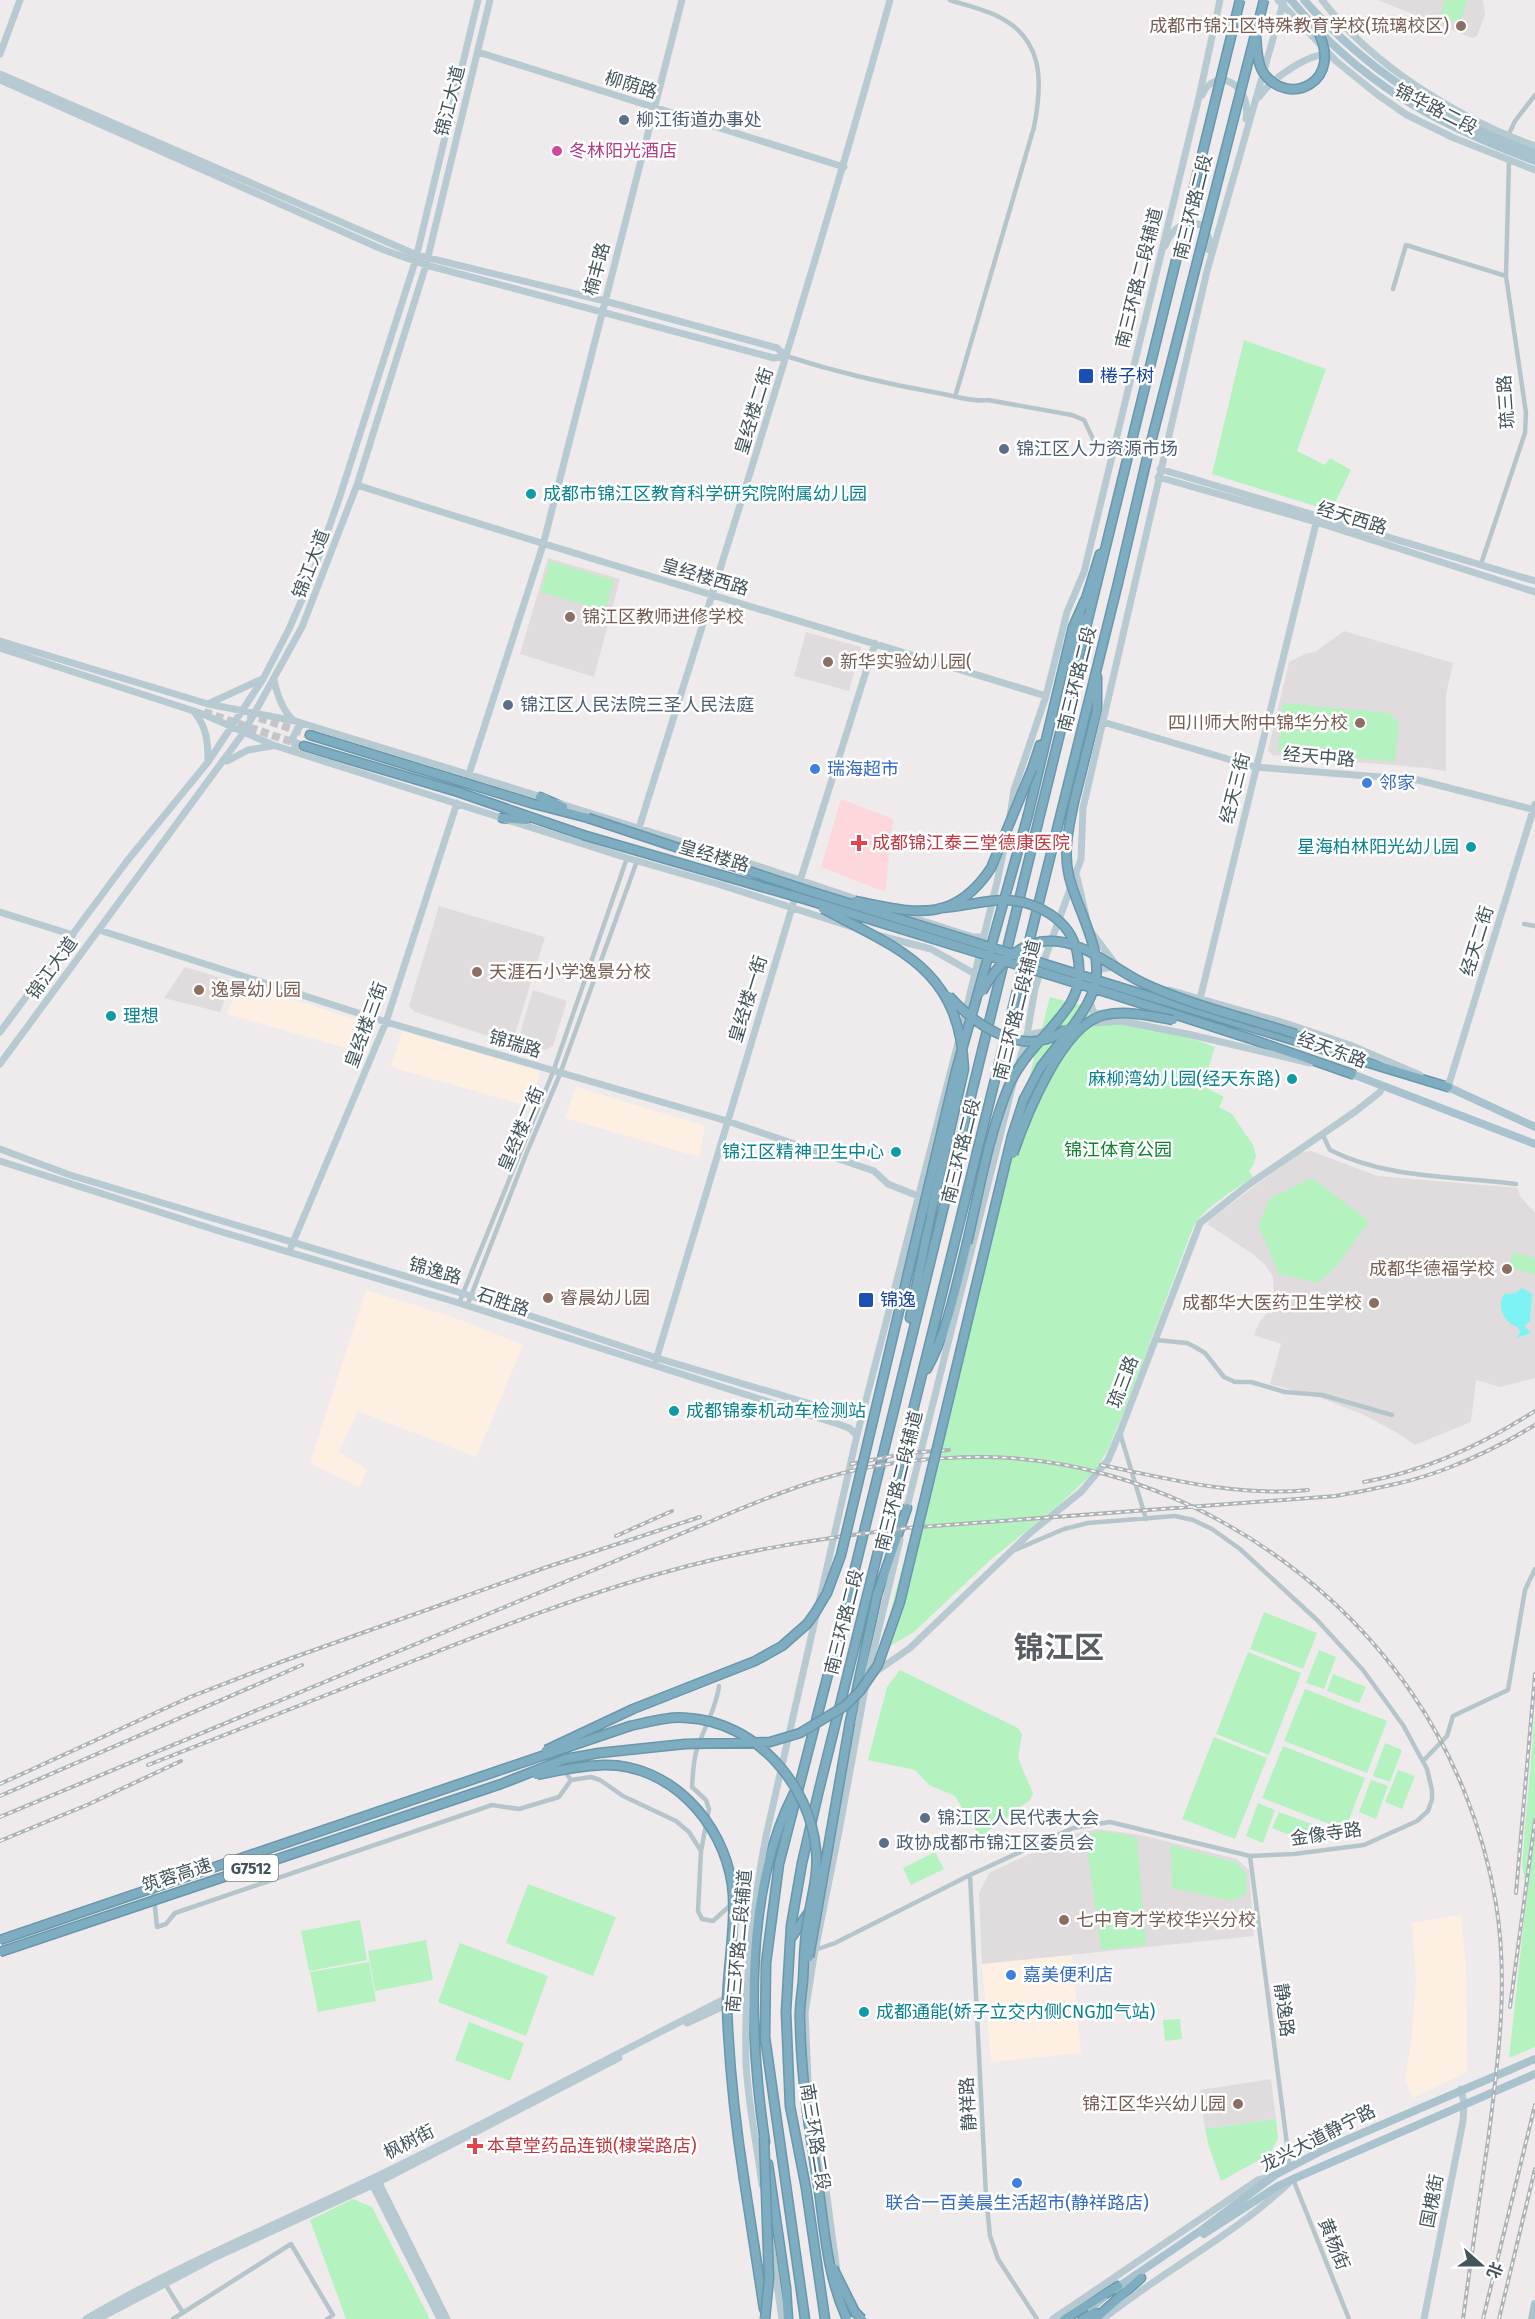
<svg xmlns="http://www.w3.org/2000/svg" width="1535" height="2319" viewBox="0 0 1535 2319" font-family="'Fira Sans','Noto Sans SC',sans-serif">
<rect width="100%" height="100%" fill="#efebec"/>
<!-- commercial -->
<path fill="#fdefe1" d="M239 983 375 1025 367 1054 227 1014Z
M402 1031 540 1071 531 1107 391 1067Z
M576 1087 705 1126 699 1157 565 1118Z
M366 1290 450 1316 523 1345 476 1457 358 1411 339 1452 367 1470 359 1487 310 1463Z
M1461 1915 1466 1966 1467 2072 1413 2098 1405 2079 1412 2036 1416 1979 1412 1923Z
M1072 1955 1081 2053 991 2062 982 1964Z"/>
<!-- education -->
<path fill="#e0dcde" d="M1378 0H1483L1485 15 1477 36 1472 38Z
M548 558 620 579 594 677 520 654Z
M1344 631 1453 663 1446 695V771L1427 768 1272 755 1268 750 1289 662 1305 654 1315 652Z
M806 632 861 647 849 691 794 676Z
M439 906 545 937 512 1044 415 1012 409 1006Z
M185 967 232 981 220 1012 164 998Z
M533 990 567 1001 553 1046 545 1050 518 1040Z
M1311 1151 1378 1176 1518 1188 1520 1196 1535 1213V1378L1500 1387 1476 1380 1471 1422 1415 1445 1396 1432 1362 1414 1318 1397 1270 1384 1281 1344 1254 1335 1259 1323 1269 1310 1274 1296 1273 1277 1266 1266 1254 1255 1207 1224 1212 1218 1300 1152Z
M1098 1829 1141 1835 1237 1859 1249 1870 1254 1936 982 1964 979 1893 989 1873 1072 1834Z
M1271 2079 1276 2119 1205 2129 1200 2090Z"/>
<!-- medical -->
<path fill="#fdd7dc" d="M841 799 893 819 885 892 821 867Z"/>
<!-- green -->
<path fill="#b4f2bf" d="M1445 0H1467L1460 23 1440 17Z
M1244 340 1326 369 1297 451 1325 465 1330 458 1351 470 1331 511 1212 474Z
M550 561 614 580 605 611 541 592Z
M1283 703 1389 713 1399 723 1395 762 1278 751Z
M1050 997 1153 1024 1215 1047 1203 1086 1224 1097 1219 1107 1232 1114 1253 1145 1256 1155 1254 1164 1249 1171 1253 1177C1232 1192 1207 1205 1193 1227L1127 1404 1109 1447 1096 1470 1061 1503 989 1561 914 1632 880 1652Z
M1312 1178 1369 1221 1337 1266 1318 1283 1279 1274 1258 1225 1270 1198Z
M1513 1252 1535 1258V1275L1509 1267Z
M1264 1612 1317 1633 1303 1669 1250 1649Z
M1319 1650 1336 1657 1324 1689 1306 1683Z
M1248 1652 1301 1673 1269 1755 1216 1734Z
M900 1670 1018 1728 1022 1734 1018 1758 1033 1793 1030 1800 980 1837 955 1796 929 1785 915 1770 868 1760 887 1687Z
M1333 1674 1366 1687 1359 1703 1327 1691Z
M1305 1689 1387 1721 1367 1773 1284 1741Z
M1535 1712V2047L1509 2058 1527 1894 1522 1864Z
M1214 1737 1267 1758 1235 1839 1182 1819Z
M1385 1743 1402 1750 1390 1782 1373 1776Z
M1283 1746 1365 1778 1345 1830 1262 1798Z
M1398 1770 1415 1776 1402 1809 1385 1802Z
M1371 1780 1388 1786 1376 1819 1359 1812Z
M1258 1803 1275 1810 1263 1843 1246 1836Z
M1279 1812 1312 1824 1305 1841 1272 1828Z
M1099 1831 1128 1835 1137 1839 1146 1945 1101 1950 1085 1835Z
M1171 1845 1237 1863 1247 1875 1246 1894 1232 1901 1172 1888Z
M935 1852 944 1869 911 1885 903 1868Z
M528 1884 616 1917 593 1976 506 1943Z
M360 1920 367 1960 309 1971 301 1931Z
M426 1940 433 1980 375 1991 368 1951Z
M460 1943 548 1976 526 2036 438 2002Z
M369 1962 376 2001 318 2012 310 1972Z
M1180 2019 1182 2039 1165 2041 1163 2020Z
M469 2022 524 2043 510 2081 455 2060Z
M1276 2119 1278 2138 1270 2154 1221 2181 1209 2147 1205 2129Z
M353 2199 372 2207 430 2319H346L310 2220Z"/>
<!-- water -->
<path fill="#7df3f4" d="M1522 1288 1532 1294 1530 1321 1524 1326 1531 1333 1517 1338 1520 1332 1518 1327C1504 1323 1496 1307 1504 1294L1515 1293Z"/>
<g fill="none" stroke-linecap="round" stroke-linejoin="round">
<!-- highway-tunnel -->
<path stroke="#c4c5c8" stroke-width="8" stroke-dasharray="8 4" stroke-linecap="butt" d="M204 712 304 746
M248 714 310 735"/>
<!-- highway casing -->
<g stroke="#6997ac" stroke-width="11">
<path id="highway" d="M1084 605 1100 554
M1074 666 1073 651 1081 617
M310 735 534 804 588 818
M304 746 458 792 583 835
M1032 769 1040 745
M540 797 563 807
M1074 802 1097 710V677
M1028 815 1073 627 1085 600
M502 818 526 820
M1119 987 1448 1087
M1115 995 1254 1040 1352 1074
M1296 1034 1359 1056
M1024 1099 1041 1067
M910 1318 931 1213
M927 1369C948 1330 956 1286 967 1243
M850 1722 877 1595 907 1508
M791 1938 809 1912
M765 2142C749 2033 743 1893 794 1793
M768 2164 786 2288 788 2319
M744 2179 764 2309
M805 2319 765 2037 766 1963 779 1864 848 1597 1129 452
M825 2319 806 2188 790 2106 786 2012 791 1926 802 1863 818 1794 1118 583 1148 454
M1065 2319 1118 2286
M1083 2319 1095 2312
M1095 2319 1141 2278"/>
</g>
<!-- street -->
<path stroke="#b5c5cb" stroke-width="4.5" d="M950 0C965 5 980 8 995 15 1044 37 1043 81 1034 127L955 397
M1508 136 1515 121 1535 95
M1393 289 1406 245 1506 276
M786 356C836 372 887 384 938 393 955 396 971 402 988 400L1072 415 1084 420 1094 441 1113 452
M1481 564 1525 433 1526 413 1506 276 1509 160
M1524 924 1535 926
M1322 1133 1330 1150C1387 1179 1454 1176 1516 1184
M459 1303 553 1072 627 858
M467 1306 527 1152 560 1074 637 861
M1155 1340 1187 1343 1195 1347 1205 1353 1224 1377 1235 1382H1251L1285 1392 1322 1395 1392 1415
M1120 1433 1146 1519
M1423 1761 1447 1736 1453 1716 1508 1690 1525 1590 1535 1569
M563 1769 571 1780 591 1777 600 1780 623 1796 676 1821 689 1832 701 1851 698 1911 702 1919 713 1921 736 1900 756 1891
M701 1851 709 1809 706 1800 692 1787C693 1774 693 1761 697 1749 704 1728 716 1709 719 1686
M1250 1856 1290 2168
M970 1875 986 2196 990 2236 998 2259 1037 2319
M153 1888 157 1927 166 1924 175 1913 492 1805 519 1809 559 1797 571 1780
M815 1950 835 1943 970 1875 1073 1828 1110 1822 1250 1856 1294 1854 1364 1845 1417 1821 1428 1811 1432 1799V1790L1427 1769 1403 1725 1363 1670 1317 1620 1240 1549 1212 1529 1193 1520 1175 1516 1088 1523 1064 1529 1015 1550
M1293 2179 1349 2319
M164 2282 183 2313
M173 2319 291 2244 333 2315 327 2319"/>
<!-- secondary -->
<path stroke="#b7cad2" stroke-width="7" d="M1278 0 1336 61 1378 95 1407 115 1454 138 1535 170
M1322 0C1372 65 1458 119 1535 146
M478 52 844 167
M0 54 20 0
M0 74 417 255 605 301 777 348 786 356
M0 80 384 250 426 265 774 358 786 356
M1202 95C1215 65 1252 84 1246 119
M1259 97C1271 79 1307 54 1329 54
M1165 246C1172 228 1185 218 1204 226L1210 242 1209 250
M1160 469 1535 581
M1158 477 1316 522 1535 592
M357 485C586 559 816 625 1046 696
M0 641 208 704 295 721 545 798
M0 648 203 714 273 745 627 858 721 885 852 927
M274 680C277 694 282 710 293 720
M210 703 260 680
M195 713C207 728 208 743 208 761
M1103 722 1255 767 1418 780 1535 810
M296 752 293 737 298 728 303 724
M227 761 248 750 272 746
M469 774 543 545 682 0
M558 803 731 857 859 900
M1010 816 1014 790 1046 696 1067 612 1084 572 1199 97 1220 0
M639 828C725 553 813 278 890 0
M1077 877 1086 916
M892 911 973 937H984
M0 912 73 935
M99 930 386 1022 727 1121 874 1171 888 1184 918 1196
M1091 932 1117 966
M877 935 931 949 975 974
M1094 975 1101 969 1117 966
M1169 990 1285 1023 1350 1045 1420 1075
M1089 999 1094 1014 1100 1021
M1200 999 1318 515
M1092 1023 1121 1021 1192 1035 1310 1063
M0 1032 127 861 208 762 263 679 289 629 310 581 339 499 415 262 478 0
M1027 1035 1048 1031
M0 1064 244 732 302 627 357 485 426 265 490 0
M1017 1069 1027 1035 1035 989 1041 969 1081 859 1083 808 1207 271 1284 0
M1444 1085 1448 1087 1535 804
M0 1149 70 1175 471 1296 657 1358 844 1414H852L863 1410
M0 1161 222 1232 459 1303 838 1424 849 1428 857 1435
M291 1247 386 1022 457 803
M656 1360 800 881 875 643
M906 1511 1014 1080
M874 1673 910 1648 1030 1533 1081 1492 1108 1460 1120 1432 1200 1223 1248 1185 1356 1111 1380 1092 1383 1086
M687 2023 724 2006 746 2003
M808 2080 805 2013 814 1956 839 1831 867 1678 900 1540
M809 2097 823 2168 837 2272
M377 2179 447 2319
M371 2182 440 2319
M762 2185C757 2145 748 2104 746 2063 744 1987 752 1911 766 1836L857 1435 960 1035 997 882 1006 839
M771 2244 782 2319
M86 2319C176 2266 273 2226 367 2181 487 2123 604 2060 723 2000L746 1996
M98 2319 218 2256 379 2182 619 2058
M1053 2319 1258 2180 1273 2176
M1103 2319C1164 2270 1235 2235 1292 2180
M1424 2319 1463 2121 1464 2103 1461 2089"/>
<!-- primary -->
<path stroke="#a8c3ce" stroke-width="8" d="M1291 0C1361 84 1434 123 1535 161
M1304 0C1368 72 1445 121 1535 153
M1352 1074 1535 1144
M1448 1087 1535 1127
M1204 2234 1278 2186 1293 2179 1535 2074
M1115 2289 1203 2229 1275 2175 1323 2150 1535 2059
M1091 2308 1103 2298
M1532 2319 1535 2304"/>
<!-- highway -->
<use href="#highway" stroke="#7eacc0" stroke-width="8"/>
<!-- rail casing -->
<g stroke="#adb3b7" stroke-width="4">
<path id="rail" d="M851 1464 908 1453 949 1450
M1101 1465C1169 1479 1238 1497 1308 1490
M1364 1482C1426 1471 1482 1445 1535 1411
M616 1536 672 1511
M148 1765C238 1730 328 1694 418 1659 498 1628 579 1596 662 1573 742 1550 824 1538 907 1528L1336 1496C1374 1489 1413 1482 1448 1468 1479 1456 1507 1442 1535 1425
M0 1784 190 1697 278 1663 547 1567 700 1517
M0 1796 302 1665
M0 1817 714 1520C749 1505 785 1490 822 1479 873 1463 932 1457 985 1457 1153 1459 1317 1555 1411 1692 1454 1754 1484 1830 1496 1904 1509 1983 1498 2062 1488 2141 1479 2200 1471 2260 1463 2319
M0 1841 87 1805 181 1761
M1516 1893 1535 1674
M1510 2007 1535 1820
M1483 2319 1535 2105
M1499 2319 1535 2169"/>
</g>
<!-- rail -->
<use href="#rail" stroke="#fff" stroke-width="1.5" stroke-dasharray="4.5" stroke-linecap="butt"/>
<!-- highway-bridge casing -->
<g stroke="#6997ac" stroke-width="11" stroke-linecap="butt">
<path id="highway-bridge" d="M1256 36C1257 47 1257 63 1263 72 1287 109 1347 82 1316 28
M1129 452 1240 0
M1148 454 1264 0
M588 818 809 891 1119 987
M583 835 804 899 1115 995
M855 901C912 912 953 926 991 868L1032 769
M941 908C962 907 984 900 1005 900 1036 901 1070 919 1077 952 1081 971 1080 987 1070 1004 1051 1033 1021 1055 1008 1088 988 1137 979 1192 967 1243
M823 909C901 950 959 969 964 1069L931 1213
M982 992C995 967 1018 942 1048 941 1082 939 1114 969 1143 983 1188 1004 1248 1019 1296 1034
M949 996C977 1027 1026 1060 1066 1029
M1041 1067C1057 1045 1084 1017 1093 991 1107 954 1077 911 1069 876 1063 852 1069 826 1074 802
M1013 1154C1026 1116 1062 1025 1104 1015 1127 1010 1151 1016 1173 1020
M546 1750 633 1709 755 1661 782 1646 807 1624 815 1613 827 1593 841 1555 956 1071 1028 815
M537 1775C559 1770 581 1766 604 1765 670 1764 723 1822 732 1885 737 1921 727 1969 727 2007 729 2065 735 2121 744 2179
M0 1940 630 1726C649 1722 668 1716 688 1718 755 1722 810 1784 816 1850 819 1875 810 1901 807 1926 804 1943 804 1962 803 1980 802 1993 799 2007 800 2021 801 2078 810 2135 819 2191 825 2235 828 2278 847 2319
M0 1952 501 1784 565 1759 599 1753 685 1744 770 1742 800 1733 845 1706 860 1691 878 1665 900 1602 1012 1136 1024 1099
M809 1957 850 1722
M764 2137 769 2278 765 2319
M833 2268 855 2312 862 2319"/>
</g>
<!-- highway-bridge -->
<use href="#highway-bridge" stroke="#7eacc0" stroke-width="8"/>
</g>
<!-- markers -->
<g fill="#8d6e63" stroke="#fff" stroke-width="2">
<circle cx="1461" cy="26" r="6"/>
<circle cx="570" cy="617" r="6"/>
<circle cx="828" cy="662" r="6"/>
<circle cx="1360" cy="723" r="6"/>
<circle cx="477" cy="972" r="6"/>
<circle cx="199" cy="990" r="6"/>
<circle cx="1507" cy="1269" r="6"/>
<circle cx="548" cy="1298" r="6"/>
<circle cx="1374" cy="1303" r="6"/>
<circle cx="1064" cy="1920" r="6"/>
<circle cx="1238" cy="2104" r="6"/>
</g>
<g fill="#5c6f8a" stroke="#fff" stroke-width="2">
<circle cx="624" cy="120" r="6"/>
<circle cx="1004" cy="449" r="6"/>
<circle cx="508" cy="705" r="6"/>
<circle cx="925" cy="1818" r="6"/>
<circle cx="884" cy="1843" r="6"/>
</g>
<circle fill="#d1479c" stroke="#fff" stroke-width="2" cx="557" cy="151" r="6"/>
<g fill="#1a4fb4" stroke="#fff" stroke-width="2">
<rect x="1078" y="368" width="16" height="16" rx="3"/>
<rect x="858" y="1292" width="16" height="16" rx="3"/>
</g>
<g fill="#0f9aa8" stroke="#fff" stroke-width="2">
<circle cx="531" cy="494" r="6"/>
<circle cx="1471" cy="847" r="6"/>
<circle cx="111" cy="1016" r="6"/>
<circle cx="1292" cy="1079" r="6"/>
<circle cx="896" cy="1152" r="6"/>
<circle cx="674" cy="1411" r="6"/>
<circle cx="864" cy="2012" r="6"/>
</g>
<g fill="#3f7fe0" stroke="#fff" stroke-width="2">
<circle cx="815" cy="769" r="6"/>
<circle cx="1367" cy="783" r="6"/>
<circle cx="1011" cy="1975" r="6"/>
<circle cx="1017" cy="2183" r="6"/>
</g>
<g fill="#e0444e" stroke="#fff" stroke-width="2">
<path d="M856 834h6v6h6v6h-6v6h-6v-6h-6v-6h6z"/>
<path d="M472 2137h6v6h6v6h-6v6h-6v-6h-6v-6h6z"/>
</g>
<g text-anchor="middle" dominant-baseline="central" stroke-width="5" stroke-linejoin="round" paint-order="stroke">
<!-- shield labels -->
<rect fill="#fff" stroke="#7b878c" stroke-width="1.5" x="224" y="1855" width="54" height="26" rx="4.5"/>
<g font-size="16" font-weight="bold" fill="#43545b">
<text x="251" y="1868">G7512</text>
</g>
<!-- education labels -->
<g font-size="18" fill="#785e54" stroke="#fff" text-anchor="start">
<text x="1449" y="26" text-anchor="end">成都市锦江区特殊教育学校(琉璃校区)</text>
<text x="582" y="617">锦江区教师进修学校</text>
<text x="840" y="662">新华实验幼儿园(</text>
<text x="1348" y="723" text-anchor="end">四川师大附中锦华分校</text>
<text x="489" y="972">天涯石小学逸景分校</text>
<text x="211" y="990">逸景幼儿园</text>
<text x="1495" y="1269" text-anchor="end">成都华德福学校</text>
<text x="560" y="1298">睿晨幼儿园</text>
<text x="1362" y="1303" text-anchor="end">成都华大医药卫生学校</text>
<text x="1076" y="1920">七中育才学校华兴分校</text>
<text x="1226" y="2104" text-anchor="end">锦江区华兴幼儿园</text>
</g>
<!-- street labels -->
<g font-size="18" fill="#43545b" stroke="#fff">
<text transform="translate(631 85) rotate(17)">柳荫路</text>
<text transform="translate(450 101) rotate(-76)">锦江大道</text>
<text transform="translate(1436 109) rotate(27)">锦华路二段</text>
<text transform="translate(1193 207) rotate(-76)">南三环路二段</text>
<text transform="translate(597 269) rotate(-75)">楠丰路</text>
<text transform="translate(1139 278) rotate(-76)">南三环路二段辅道</text>
<text transform="translate(1506 402) rotate(-94)">琉三路</text>
<text transform="translate(754 411) rotate(-73)">皇经楼二街</text>
<text transform="translate(1352 518) rotate(17)">经天西路</text>
<text transform="translate(311 564) rotate(-69)">锦江大道</text>
<text transform="translate(705 577) rotate(16)">皇经楼西路</text>
<text transform="translate(1077 679) rotate(-76)">南三环路二段</text>
<text transform="translate(1319 757) rotate(5)">经天中路</text>
<text transform="translate(1235 788) rotate(-76)">经天三街</text>
<text transform="translate(714 856) rotate(16)">皇经楼路</text>
<text transform="translate(1477 941) rotate(-73)">经天二街</text>
<text transform="translate(52 968) rotate(-54)">锦江大道</text>
<text transform="translate(748 999) rotate(-73)">皇经楼一街</text>
<text transform="translate(1017 1010) rotate(-76)">南三环路二段辅道</text>
<text transform="translate(366 1025) rotate(-70)">皇经楼三街</text>
<text transform="translate(515 1044) rotate(17)">锦瑞路</text>
<text transform="translate(1332 1050) rotate(20)">经天东路</text>
<text transform="translate(521 1129) rotate(-67)">皇经楼二街</text>
<text transform="translate(961 1151) rotate(-76)">南三环路二段</text>
<text transform="translate(435 1271) rotate(16)">锦逸路</text>
<text transform="translate(503 1302) rotate(18)">石胜路</text>
<text transform="translate(1123 1382) rotate(-69)">琉三路</text>
<text transform="translate(899 1481) rotate(-76)">南三环路二段辅道</text>
<text transform="translate(844 1622) rotate(-76)">南三环路二段</text>
<text transform="translate(1326 1834) rotate(-8)">金像寺路</text>
<text transform="translate(177 1875) rotate(-18)">筑蓉高速</text>
<text transform="translate(739 1941) rotate(-85)">南三环路二段辅道</text>
<text transform="translate(1284 2010) rotate(83)">静逸路</text>
<text transform="translate(968 2104) rotate(-93)">静祥路</text>
<text transform="translate(815 2137) rotate(81)">南三环路二段</text>
<text transform="translate(1318 2138) rotate(-27)">龙兴大道静宁路</text>
<text transform="translate(409 2142) rotate(-27)">枫树街</text>
<text transform="translate(1432 2201) rotate(-79)">国槐街</text>
<text transform="translate(1334 2244) rotate(68)">黄杨街</text>
</g>
<!-- service labels -->
<g font-size="18" fill="#4e5e75" stroke="#fff" text-anchor="start">
<text x="636" y="120">柳江街道办事处</text>
<text x="1016" y="449">锦江区人力资源市场</text>
<text x="520" y="705">锦江区人民法院三圣人民法庭</text>
<text x="937" y="1818">锦江区人民代表大会</text>
<text x="896" y="1843">政协成都市锦江区委员会</text>
</g>
<!-- hotel labels -->
<g font-size="18" fill="#b23c85" stroke="#fff" text-anchor="start">
<text x="569" y="151">冬林阳光酒店</text>
</g>
<!-- transit labels -->
<g font-size="18" fill="#164399" stroke="#fff" text-anchor="start">
<text x="1100" y="376">棬子树</text>
<text x="880" y="1300">锦逸</text>
</g>
<!-- culture labels -->
<g font-size="18" fill="#0d838f" stroke="#fff" text-anchor="start">
<text x="543" y="494">成都市锦江区教育科学研究院附属幼儿园</text>
<text x="1459" y="847" text-anchor="end">星海柏林阳光幼儿园</text>
<text x="123" y="1016">理想</text>
<text x="1280" y="1079" text-anchor="end">麻柳湾幼儿园(经天东路)</text>
<text x="884" y="1152" text-anchor="end">锦江区精神卫生中心</text>
<text x="686" y="1411">成都锦泰机动车检测站</text>
<text x="876" y="2012">成都通能(娇子立交内侧CNG加气站)</text>
</g>
<!-- shop labels -->
<g font-size="18" fill="#366cbe" stroke="#fff" text-anchor="start">
<text x="827" y="769">瑞海超市</text>
<text x="1379" y="783">邻家</text>
<text x="1023" y="1975">嘉美便利店</text>
<text x="1017" y="2203" text-anchor="middle">联合一百美晨生活超市(静祥路店)</text>
</g>
<!-- health labels -->
<g font-size="18" fill="#be3a42" stroke="#fff" text-anchor="start">
<text x="872" y="843">成都锦江泰三堂德康医院</text>
<text x="487" y="2146">本草堂药品连锁(棣棠路店)</text>
</g>
<!-- park labels -->
<g font-size="18" fill="#0e8230" stroke="#fff">
<text x="1118" y="1150">锦江体育公园</text>
</g>
<!-- town labels -->
<g font-size="30" font-weight="bold" fill="#585e61" stroke="#fff">
<text x="1059" y="1648">锦江区</text>
</g>
</g>
<!-- north arrow -->
<g transform="translate(1481 2265) rotate(111)" stroke="#ffffff" stroke-width="4.5" paint-order="stroke">
<path d="M0-4.5L10 22L0 15L-10 22Z" fill="#43545b"/>
<text y="-9" font-size="16" font-weight="bold" text-anchor="middle" fill="#43545b">北</text>
</g>
</svg>
